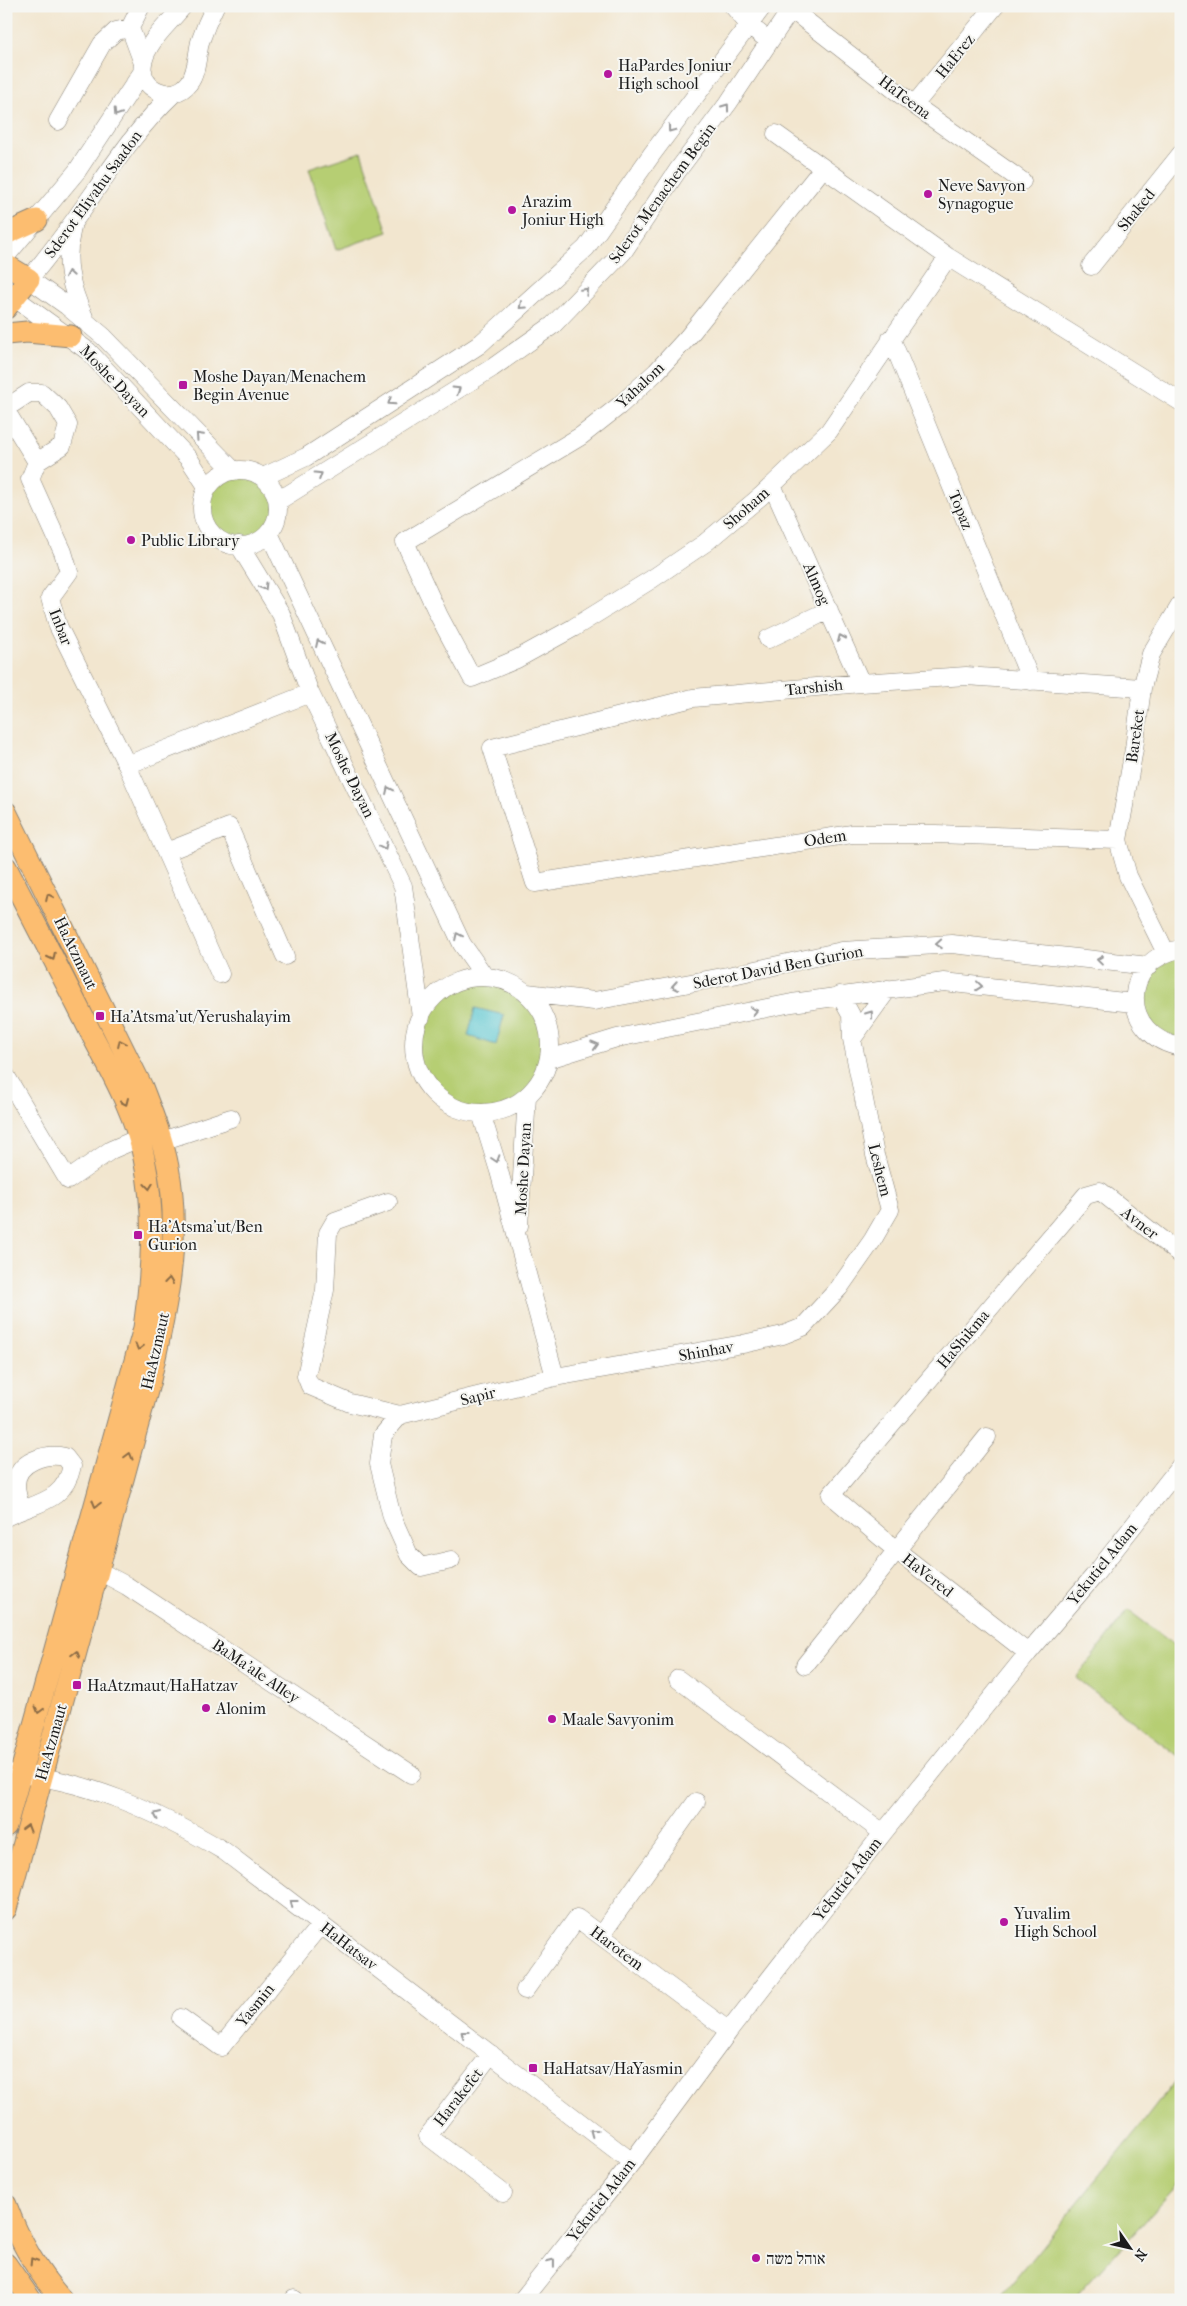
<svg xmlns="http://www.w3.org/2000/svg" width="1187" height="2306" viewBox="0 0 1187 2306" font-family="'IM FELL French Canon','Frank Ruhl Libre',serif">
<rect width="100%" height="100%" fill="#f6f6f2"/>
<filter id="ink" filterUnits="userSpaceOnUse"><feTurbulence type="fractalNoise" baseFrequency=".02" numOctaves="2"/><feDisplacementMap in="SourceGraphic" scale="10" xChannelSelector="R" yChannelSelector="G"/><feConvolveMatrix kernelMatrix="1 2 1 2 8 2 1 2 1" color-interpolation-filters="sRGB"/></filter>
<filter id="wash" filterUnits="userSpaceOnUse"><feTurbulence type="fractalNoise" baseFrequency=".0096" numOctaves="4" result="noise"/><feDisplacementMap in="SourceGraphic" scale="20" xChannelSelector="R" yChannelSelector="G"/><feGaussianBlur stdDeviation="1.12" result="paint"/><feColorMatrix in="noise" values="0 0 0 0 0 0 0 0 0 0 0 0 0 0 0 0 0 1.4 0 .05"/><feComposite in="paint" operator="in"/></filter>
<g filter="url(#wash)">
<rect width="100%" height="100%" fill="#f2e6cf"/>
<!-- green -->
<path fill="#b6ce73" stroke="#697548" d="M361 152 388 232 336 250 309 169Z
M205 508a35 35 0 1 1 70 0a35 35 0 1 1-70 0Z
M1181 952V1045L1154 1033 1137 1001 1143 977Z
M417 1045a65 65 0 1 1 130 0a65 65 0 1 1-130 0Z
M1128 1610 1181 1650V1758L1076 1678Z
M1181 2073V2182L1073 2300H998L1141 2125Z"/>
<!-- water -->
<path fill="#59c6d0" stroke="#3a7176" d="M475 1008 504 1015 496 1045 468 1036Z"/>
</g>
<g filter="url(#ink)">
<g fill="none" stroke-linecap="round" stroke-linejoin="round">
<!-- minor casing -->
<g stroke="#878176" stroke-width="19">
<path id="minor" d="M183 6C170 23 147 41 143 63 138 90 173 104 189 83 197 73 197 55 200 42 204 30 209 18 215 6
M733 6 749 25 769 41
M791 9 914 105 1022 181
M130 28 143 63
M174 93C142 123 118 158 93 194 73 223 52 252 29 279L67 306 104 337 234 471
M914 105 995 6
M58 121 102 44 116 31 130 28 141 6
M776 134 948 257 1181 402
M823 168 688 337 656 372 619 406 581 436 405 542 439 616 472 678 517 659 573 628 652 579 705 543 761 496 829 431 948 257
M72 227C64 260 70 287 84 317
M6 256 77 171 143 71
M1091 266 1181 154
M15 298 88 351 189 459 208 488
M891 338 1031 681
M6 408 29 393H42L58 408 68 425 62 446 37 462 30 479 63 552 69 572 50 598 58 626 127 765 220 974
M6 411 37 462
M202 508a38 38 0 1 1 76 0a38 38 0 1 1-76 0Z
M263 477 306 457 479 345 586 248 652 154 763 6
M772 485 861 683
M278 501 492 368 553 325 623 252 678 170 729 102 793 6
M269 533 462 944 485 977
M239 545 281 614 310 693 403 886 421 1017
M768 639 829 610
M127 765 310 693
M1118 840 936 834H852L535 883 492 748 693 698 861 683 966 676 1142 688
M166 852 229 827 285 956
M1181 949C1120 959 1119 1036 1181 1047
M1166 953 1128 876 1118 840 1134 749 1142 688 1151 654 1181 604
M414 1045a68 68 0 1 1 136 0a68 68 0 1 1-136 0Z
M527 993 594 1001 733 975 842 951 952 944 1149 966
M852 1039 888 989
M549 1059 617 1038 792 1003 944 982 1133 1003
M6 1076 68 1180 111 1150 139 1138
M481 1113 499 1171 555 1377
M162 1141 231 1118
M388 1202 335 1221 328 1233 325 1290 306 1376 310 1386 350 1403 400 1415 383 1435 379 1464 392 1517 409 1555 421 1567 451 1560
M519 1226 527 1096
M400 1415 555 1377 743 1344 783 1335 803 1327 839 1288 872 1241 890 1210 875 1155 852 1039 851 1015 840 995
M6 1517C36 1502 64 1503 72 1466L65 1457C46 1453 16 1461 16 1485 16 1493 19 1502 22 1509
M99 1571 127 1586 411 1774
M1028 1653 896 1550 831 1495 1086 1195 1100 1191 1181 1255
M805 1665 987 1437
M678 1679 883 1833
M6 1773C84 1778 158 1812 224 1851L632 2162
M601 1935 696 1802
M525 1990 577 1918 729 2031
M181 2018 221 2047 321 1924
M491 2054 428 2136 503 2193
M294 2299 295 2300
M522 2300 632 2162 729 2031 883 1833 1028 1653 1093 1577 1181 1465"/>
</g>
<!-- major casing -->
<g stroke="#878176" stroke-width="23">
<path id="major" d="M6 234 37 220
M6 265 29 279 6 308
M6 334 27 332 71 336
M6 812 142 1087C152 1113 163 1140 168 1167 182 1239 166 1310 150 1380L6 1909
M6 867C34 921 62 975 89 1029 110 1070 135 1112 144 1158 156 1215 152 1271 144 1328L6 1826
M6 2205C19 2240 37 2272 62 2300
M6 2264 31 2300"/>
</g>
<!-- minor -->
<use href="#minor" stroke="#fff" stroke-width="18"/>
<!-- major -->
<use href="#major" stroke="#fcbd6f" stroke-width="21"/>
</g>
<!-- one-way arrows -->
<defs><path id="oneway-chevron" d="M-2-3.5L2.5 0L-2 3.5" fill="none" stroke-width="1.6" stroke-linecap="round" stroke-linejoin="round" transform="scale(1.25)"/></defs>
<g stroke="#999">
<use href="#oneway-chevron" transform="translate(726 107) rotate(-54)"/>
<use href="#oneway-chevron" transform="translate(117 113) rotate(123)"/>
<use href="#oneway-chevron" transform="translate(671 129) rotate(127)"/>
<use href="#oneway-chevron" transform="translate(69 274) rotate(-100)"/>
<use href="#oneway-chevron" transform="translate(585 291) rotate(-46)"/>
<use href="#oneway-chevron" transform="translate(522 306) rotate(138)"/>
<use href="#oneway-chevron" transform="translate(457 390) rotate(-32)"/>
<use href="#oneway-chevron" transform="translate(391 402) rotate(147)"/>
<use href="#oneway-chevron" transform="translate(199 436) rotate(-133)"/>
<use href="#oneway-chevron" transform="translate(319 475) rotate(-32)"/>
<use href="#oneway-chevron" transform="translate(264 587) rotate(59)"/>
<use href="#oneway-chevron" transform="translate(841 638) rotate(-114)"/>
<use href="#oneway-chevron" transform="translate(319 643) rotate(-115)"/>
<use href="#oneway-chevron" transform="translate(389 790) rotate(-115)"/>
<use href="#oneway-chevron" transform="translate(384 846) rotate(64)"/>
<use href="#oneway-chevron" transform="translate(458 936) rotate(-116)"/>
<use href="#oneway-chevron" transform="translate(939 944) rotate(176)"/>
<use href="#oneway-chevron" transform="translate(1100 960) rotate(-173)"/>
<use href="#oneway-chevron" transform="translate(675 986) rotate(170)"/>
<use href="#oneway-chevron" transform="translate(979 986) rotate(6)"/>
<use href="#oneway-chevron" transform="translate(754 1011) rotate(-13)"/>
<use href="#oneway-chevron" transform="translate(870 1014) rotate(-54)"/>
<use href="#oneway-chevron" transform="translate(595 1045) rotate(-17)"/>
<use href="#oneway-chevron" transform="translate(496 1159) rotate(72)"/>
<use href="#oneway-chevron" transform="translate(157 1815) rotate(-156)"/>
<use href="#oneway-chevron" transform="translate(293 1903) rotate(-142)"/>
<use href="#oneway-chevron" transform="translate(464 2034) rotate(-142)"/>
<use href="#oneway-chevron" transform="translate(593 2132) rotate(-143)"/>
<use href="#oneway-chevron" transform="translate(552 2262) rotate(-52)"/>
</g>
<g stroke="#8c6c46">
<use href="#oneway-chevron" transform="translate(49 897) rotate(-116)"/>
<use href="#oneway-chevron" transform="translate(52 957) rotate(63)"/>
<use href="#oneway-chevron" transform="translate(121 1043) rotate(-116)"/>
<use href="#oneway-chevron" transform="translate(125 1102) rotate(66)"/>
<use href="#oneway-chevron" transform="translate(149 1186) rotate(83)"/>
<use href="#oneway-chevron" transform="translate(169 1281) rotate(-83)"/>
<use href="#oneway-chevron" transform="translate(139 1347) rotate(105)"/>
<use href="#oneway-chevron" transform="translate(129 1456) rotate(-75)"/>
<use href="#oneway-chevron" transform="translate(96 1504) rotate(105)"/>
<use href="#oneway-chevron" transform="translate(76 1654) rotate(-74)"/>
<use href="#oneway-chevron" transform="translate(39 1710) rotate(106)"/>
<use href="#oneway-chevron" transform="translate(27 1828) rotate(-74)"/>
<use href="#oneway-chevron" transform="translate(33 2261) rotate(-122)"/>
</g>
</g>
<!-- markers -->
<g fill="#b5179e" stroke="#f6f6f2" stroke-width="2">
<circle cx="608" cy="74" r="5"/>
<circle cx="928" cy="194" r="5"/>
<circle cx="512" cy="210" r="5"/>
<rect x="178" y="380" width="10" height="10" rx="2.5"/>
<circle cx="131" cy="540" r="5"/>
<rect x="95" y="1011" width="10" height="10" rx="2.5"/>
<rect x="133" y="1230" width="10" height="10" rx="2.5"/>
<rect x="72" y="1680" width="10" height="10" rx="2.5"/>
<circle cx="206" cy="1708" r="5"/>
<circle cx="552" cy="1719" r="5"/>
<circle cx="1004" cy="1922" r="5"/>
<rect x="528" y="2063" width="10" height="10" rx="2.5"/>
<circle cx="756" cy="2258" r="5"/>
</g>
<g text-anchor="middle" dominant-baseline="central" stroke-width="4" stroke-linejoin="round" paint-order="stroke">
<!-- street labels -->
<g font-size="16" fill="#1c1c1c" stroke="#f6f6f2">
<text transform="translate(955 56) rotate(-51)">HaErez</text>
<text transform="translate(905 97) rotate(37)">HaTeena</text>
<text transform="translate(662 193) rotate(-54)">Sderot Menachem Begin</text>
<text transform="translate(93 194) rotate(-54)">Sderot Eliyahu Saadon</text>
<text transform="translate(1136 210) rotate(-51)">Shaked</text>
<text transform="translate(115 381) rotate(46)">Moshe Dayan</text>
<text transform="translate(640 385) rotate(-43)">Yahalom</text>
<text transform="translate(746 508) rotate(-41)">Shoham</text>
<text transform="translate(961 510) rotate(68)">Topaz</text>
<text transform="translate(817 584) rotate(66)">Almog</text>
<text transform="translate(61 627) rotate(69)">Inbar</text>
<text transform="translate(814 687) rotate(-6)">Tarshish</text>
<text transform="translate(1135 736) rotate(-82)">Bareket</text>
<text transform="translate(350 775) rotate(64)">Moshe Dayan</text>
<text transform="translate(825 838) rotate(-8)">Odem</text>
<text transform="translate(76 953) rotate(64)">HaAtzmaut</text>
<text transform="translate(778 967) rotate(-11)">Sderot David Ben Gurion</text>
<text transform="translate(523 1169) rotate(-87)">Moshe Dayan</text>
<text transform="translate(880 1170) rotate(76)">Leshem</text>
<text transform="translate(1140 1223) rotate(38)">Avner</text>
<text transform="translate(963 1339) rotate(-50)">HaShikma</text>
<text transform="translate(155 1351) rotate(-77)">HaAtzmaut</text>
<text transform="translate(706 1351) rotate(-10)">Shinhav</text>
<text transform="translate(478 1396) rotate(-14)">Sapir</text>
<text transform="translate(1102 1564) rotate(-51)">Yekutiel Adam</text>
<text transform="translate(928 1575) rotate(38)">HaVered</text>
<text transform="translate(256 1671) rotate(34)">BaMa'ale Alley</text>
<text transform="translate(51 1742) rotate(-74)">HaAtzmaut</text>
<text transform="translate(847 1879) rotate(-52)">Yekutiel Adam</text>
<text transform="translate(349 1946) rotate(38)">HaHatsav</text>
<text transform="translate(617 1948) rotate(37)">Harotem</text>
<text transform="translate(255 2005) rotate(-51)">Yasmin</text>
<text transform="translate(458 2097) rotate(-52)">Harakefet</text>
<text transform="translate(601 2200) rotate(-52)">Yekutiel Adam</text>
</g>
<!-- poi labels -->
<g font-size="16" fill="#1c1c1c" stroke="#f6f6f2" text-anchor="start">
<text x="618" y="65">HaPardes Joniur<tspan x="618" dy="18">High school</tspan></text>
<text x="938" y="185">Neve Savyon<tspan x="938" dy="18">Synagogue</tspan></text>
<text x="522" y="201">Arazim<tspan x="522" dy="18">Joniur High</tspan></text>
<text x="193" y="376">Moshe Dayan/Menachem<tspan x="193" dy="18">Begin Avenue</tspan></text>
<text x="141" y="540">Public Library</text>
<text x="110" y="1016">Ha'Atsma'ut/Yerushalayim</text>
<text x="148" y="1226">Ha'Atsma'ut/Ben<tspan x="148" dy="18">Gurion</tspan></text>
<text x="87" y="1685">HaAtzmaut/HaHatzav</text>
<text x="216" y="1708">Alonim</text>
<text x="562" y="1719">Maale Savyonim</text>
<text x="1014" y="1913">Yuvalim<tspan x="1014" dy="18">High School</tspan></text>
<text x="543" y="2068">HaHatsav/HaYasmin</text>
<text x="766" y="2258">אוהל משה</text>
</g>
</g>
<!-- margin -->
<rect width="1187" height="2306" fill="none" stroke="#f6f6f2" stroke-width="25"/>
<!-- north arrow -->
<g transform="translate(1130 2248) rotate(124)" stroke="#f6f6f2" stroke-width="4" paint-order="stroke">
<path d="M0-4L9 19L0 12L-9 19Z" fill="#1c1c1c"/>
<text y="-8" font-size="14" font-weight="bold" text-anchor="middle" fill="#1c1c1c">N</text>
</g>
</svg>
